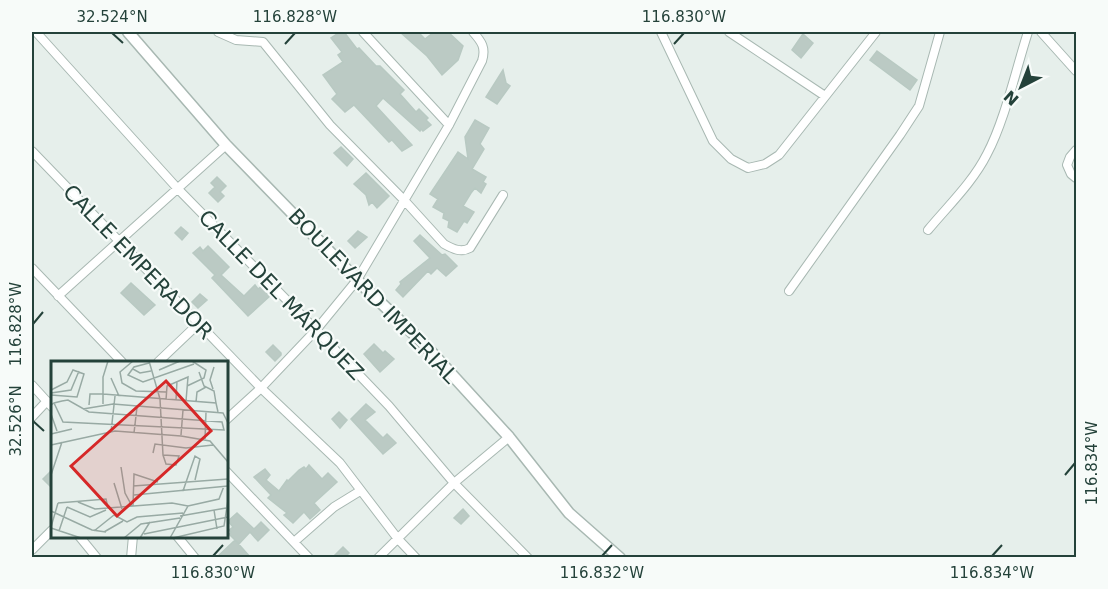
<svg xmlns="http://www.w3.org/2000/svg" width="1108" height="589" viewBox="0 0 1108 589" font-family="'DejaVu Sans',sans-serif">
<rect width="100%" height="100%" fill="#e6efeb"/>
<!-- building -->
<path fill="#bbcac4" stroke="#b8c9c2" stroke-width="1.5" d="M340 32H344L357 49 359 48 376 66H380L404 90 400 94 416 112 419 109 428 118 426 120 431 125 423 131 421 129 420 131 383 98 376 106 412 145 402 151 392 140 389 142 354 105 345 112 332 99 337 94 323 75 343 62 338 55 342 52 331 38Z
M400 32H418L425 39 434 32H448L463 46 458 60 442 75 427 56Z
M803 34 813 43 801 58 792 50Z
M877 51 917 80 910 90 870 60Z
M503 70 506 83 510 86 497 104 486 97Z
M475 120 489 128 480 144 484 149 472 169 486 177 483 182 486 184 481 193 475 188 471 193 463 206 474 212 467 223 464 221 457 232 448 227 449 221 443 218 444 213 433 207 438 199 430 194 458 152 468 159 465 137Z
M341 147 353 159 347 166 334 153Z
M366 173 389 196 377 208 372 202 369 205 366 195 354 184Z
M217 177 226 186 220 192 224 196 218 202 209 193 215 187 211 183Z
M181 227 188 233 182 240 175 233Z
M358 231 367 237 355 248 348 241Z
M420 235 442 255 445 254 457 266 446 276 437 268 431 274 428 271 403 297 396 290 401 284 400 282 430 258 414 241Z
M208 246 229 267 221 275 244 296 255 285 258 289 262 286 271 295 248 316 212 278 215 275 193 253 200 247 203 251Z
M131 283 155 305 144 315 121 293Z
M200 294 207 300 198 308 192 302Z
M374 344 383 353 385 351 394 359 380 372 364 354Z
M273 345 281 353V355L275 361 266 352Z
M366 404 375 412 365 420 383 438 387 434 396 443 383 454 351 419Z
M339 412 347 420 340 428 332 419Z
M309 465 322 479 328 473 337 482 314 503 320 510 310 519 304 512 293 523 284 515 287 513 268 498 271 495 254 477 265 469 270 475 266 480 279 491 287 480 288 481 299 470 304 467 306 469Z
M52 470V488L43 479Z
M463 509 469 516 461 524 454 518Z
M237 513 254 529 261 522 269 530 258 541 250 532 239 544 229 534 231 532 229 530 233 527 228 521Z
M235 540 251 558H216Z
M343 547 349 553 344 558H332Z"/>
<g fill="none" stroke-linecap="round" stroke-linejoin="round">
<!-- minor casing -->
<g stroke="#a8b8b2" stroke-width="10">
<path id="minor" d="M36 32 178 189 316 330 389 406 454 483 528 558
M218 32 236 40 263 42 330 125 404 200 444 244C453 249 461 253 470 248L503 195
M363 32 449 125
M661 32 713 141 731 159 748 168 765 164 779 155 876 32
M729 32 825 96
M1041 32 1076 71
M1076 150 1070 157 1067 165 1071 174 1076 178
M32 151 261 388 340 463 398 539 416 558
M928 230C948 206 973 182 987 154 1005 120 1016 69 1028 32
M32 268 122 362
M789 291 900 135 919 106 940 32
M58 296 226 145
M158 362 198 324
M32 385 52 407
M32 417 47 401
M226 420 261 388 316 330 357 280 449 125 482 61C486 48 482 42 473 32
M226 471 309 558
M79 536 97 558
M177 536 195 558
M294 542 334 507 360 491
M32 550 52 530
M131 558 133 536
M378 558 454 483 509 437"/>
</g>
<!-- tertiary casing -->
<g stroke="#a8b8b2" stroke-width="13">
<path id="tertiary" d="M128 32 226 145 357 280 423 343 509 437 569 513 620 558"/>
</g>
<!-- minor -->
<use href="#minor" stroke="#fff" stroke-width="8"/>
<!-- tertiary -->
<use href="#tertiary" stroke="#fff" stroke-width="10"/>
</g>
<!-- ticks -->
<path fill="none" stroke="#24423a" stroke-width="2" d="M112 33 123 43M285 44 295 33M674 44 684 33M33 324 43 312M33 421 44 431M1065 475 1075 463M213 556 223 545M602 556 612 545M992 556 1002 545"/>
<g text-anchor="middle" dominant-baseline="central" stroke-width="4.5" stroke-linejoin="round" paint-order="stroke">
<!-- street labels -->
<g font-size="21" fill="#24423a" stroke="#f7fbf9">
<text transform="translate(138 262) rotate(46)">CALLE EMPERADOR</text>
<text transform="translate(281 295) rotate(46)">CALLE DEL MÁRQUEZ</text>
<text transform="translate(373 296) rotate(46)">BOULEVARD IMPERIAL</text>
</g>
</g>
<!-- overview -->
<g transform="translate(51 361)">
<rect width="177" height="177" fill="#e6efeb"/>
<path fill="none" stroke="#98aaa4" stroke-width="1.5" d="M82 0 69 11 71 22 85 30 115 31M98 0 109 38 112 94 115 103 125 104 128 95 112 94M98 2 83 6 77 14 92 21 143 3M82 8 89 12 100 10M108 9 129 0M148 11 153 25 163 30 165 42M60 17 68 35M136 25 153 17 155 9 141 0M162 28 159 19 163 6M0 29 16 21 22 9 33 13 26 36 0 34M0 32 20 29 28 10M115 39 116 25 137 16 135 40M125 39 126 20M145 41 146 31 155 26M52 43V16L57 0M0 44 3 42 11 40 17 39 38 51 171 61 173 69 12 61 3 42M38 44 39 33H52L165 42 167 51M32 48 62 43 172 52 177 62M0 53 6 70M60 71 64 35M83 72 86 46M0 73 21 68M130 74 132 49M154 78 155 51M0 84 64 70 130 75 159 80 177 101M102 92 104 83 135 87 162 84M70 106 74 132 81 145M0 114 11 81M63 122 71 148M82 125 177 118M132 130 144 95 149 98 144 119M83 134 177 125M27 141 44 148 121 142 137 145 168 138 173 125M7 142 55 138 57 147M82 145 83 113 107 121M16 146 39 156 55 149M163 149 166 168M0 150 41 169 55 171M63 154 76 161 86 156 132 152M129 155 175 147M0 166 7 142M0 167 30 177M8 170 16 146M43 170 63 154M53 171 72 160M93 173 177 156M73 177 90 163 129 157M89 177 99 161M119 177 137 145M122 177 173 165 177 139"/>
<path fill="#d62828" fill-opacity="0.15" stroke="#d62828" stroke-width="3" d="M115 20 160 70 66 155 20 105Z"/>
<rect width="177" height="177" fill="none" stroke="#24423a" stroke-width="3"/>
</g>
<!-- border -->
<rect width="1108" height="589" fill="none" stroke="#f7fbf9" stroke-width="66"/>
<!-- north arrow -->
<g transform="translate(1021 87) rotate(222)" stroke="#f7fbf9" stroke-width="4.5" paint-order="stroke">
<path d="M0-4.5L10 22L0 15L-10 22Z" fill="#24423a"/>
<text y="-9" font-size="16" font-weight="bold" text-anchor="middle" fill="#24423a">N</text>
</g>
<rect x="33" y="33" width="1042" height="523" fill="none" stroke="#24423a" stroke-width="2"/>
<g font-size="15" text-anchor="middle" fill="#24423a">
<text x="112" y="22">32.524°N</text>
<text x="295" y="22">116.828°W</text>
<text x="684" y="22">116.830°W</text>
<text transform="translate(16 324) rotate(-90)" y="5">116.828°W</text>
<text transform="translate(16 421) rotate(-90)" y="5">32.526°N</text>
<text transform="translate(1092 463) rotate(-90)" y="5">116.834°W</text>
<text x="213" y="578">116.830°W</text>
<text x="602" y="578">116.832°W</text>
<text x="992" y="578">116.834°W</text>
</g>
</svg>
